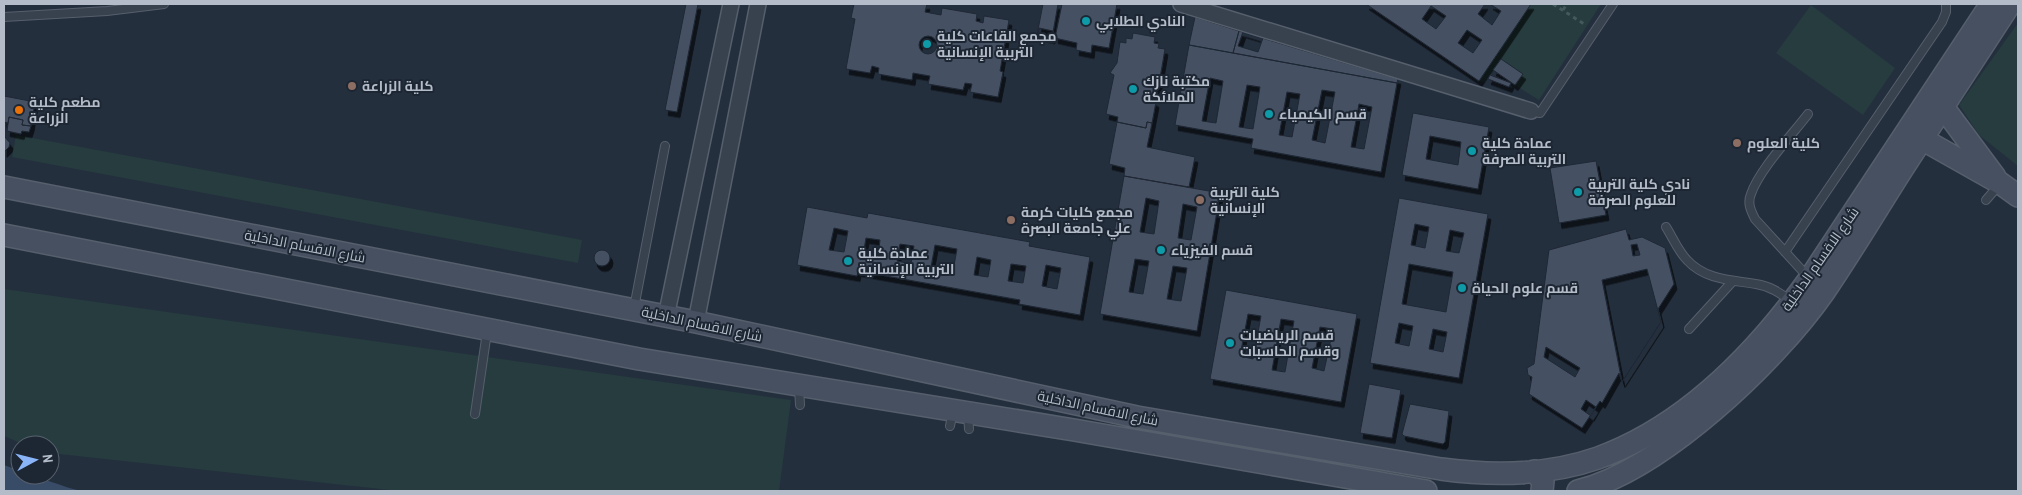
<svg xmlns="http://www.w3.org/2000/svg" width="2022" height="495" viewBox="0 0 2022 495" font-family="'Archivo Narrow',Cairo,sans-serif">
<defs>
<filter id="shadow"><feDropShadow dx="3" dy="5.5" stdDeviation="0" flood-color="#0009"/></filter>
</defs>
<rect width="100%" height="100%" fill="#242f3e"/>
<!-- green -->
<path fill="#263c3f" d="M1531 4H1601L1539 100 1515 85 1522 74 1501 60 1485 82 1479 81Z
M1811 5 1895 68 1863 115 1776 53Z
M2018 23V166L1979 135 1959 105Z
M16 135 582 240 578 263 12 157Z
M4 289 791 400 779 491H399L50 453V445H25L4 436Z"/>
<!-- water -->
<path fill="#394c67" d="M4 465 20 471V475C42 475 61 488 83 491H4Z"/>
<!-- building -->
<path fill="#455162" stroke="#1f2835" fill-rule="evenodd" filter="url(#shadow)" d="M686 4H698L677 112 665 110Z
M854 4H927L925 12 941 15 942 8 977 14 976 21 983 23 984 16 1009 20 1000 71 1003 72 998 97 970 92 972 84 965 83 963 90 928 84 930 76 913 73 912 80 878 74 879 68 872 66 870 73 846 69 855 19 851 18Z
M1043 4H1058L1052 38 1037 35Z
M1062 4H1117L1109 48 1092 45 1091 53 1076 50 1077 43 1055 38Z
M1366 4H1485L1478 14 1492 25 1501 11 1490 4H1531L1479 81ZM1431 6 1446 16 1436 29 1422 19ZM1467 30 1482 40 1473 53 1458 43Z
M1195 17 1239 31 1233 53 1189 45Z
M1039 28 1053 31 1052 38 1037 35Z
M1239 31 1398 79 1397 83 1233 53Z
M1243 32 1263 38 1258 52 1238 46Z
M1133 33 1155 37 1154 43 1159 44 1158 48 1165 49 1160 78 1162 79 1149 98 1156 102 1152 123 1147 122 1146 128 1117 122 1118 117 1106 114 1114 75 1110 73 1117 63 1120 42 1126 43V38L1132 39Z
M919 45a9 9 0 1 1 18 0a9 9 0 1 1-18 0Z
M1189 45 1397 83 1381 172 1251 148 1253 139 1175 125ZM1210 78 1223 81 1216 123 1202 121ZM1247 85 1260 87 1253 129 1239 127ZM1322 90 1335 92 1325 143 1312 140ZM1287 92 1300 94 1292 137 1279 135ZM1359 104 1372 107 1364 149 1351 147Z
M1501 59 1523 74 1515 85 1493 70Z
M1490 75 1511 83 1509 87 1488 79Z
M4 96 35 102 31 126 22 125 23 120 9 117 8 123 4 122Z
M1413 113 1489 127 1478 189 1402 175ZM1430 136 1461 142 1458 165 1426 159Z
M9 117 23 120 22 125 31 126 29 132 22 131 21 134 7 131Z
M1117 122 1146 128 1147 122 1152 123 1147 147 1195 157 1189 187 1124 176 1125 168 1109 164Z
M4 136 10 143 9 147 4 152Z
M1596 161 1606 215 1559 223 1550 168Z
M1124 176 1220 193 1197 331 1100 314ZM1146 198 1159 201 1154 234 1140 232ZM1183 204 1197 207 1191 240 1178 238ZM1135 259 1149 261 1143 294 1129 292ZM1173 266 1187 268 1181 301 1167 299Z
M1399 198 1488 214 1459 378 1370 363ZM1415 224 1429 227 1425 248 1411 245ZM1450 230 1464 233 1459 253 1446 251ZM1409 264 1453 272 1446 312 1402 304ZM1399 323 1413 326 1409 346 1395 343ZM1433 329 1447 332 1443 352 1429 349Z
M807 207 867 218 868 213 1030 242 1029 246 1090 257 1080 315 1019 304 1020 300 858 271 857 276 797 265ZM834 228 848 231 844 252 829 250ZM866 238 880 240 878 258 863 255ZM900 244 914 246 911 264 897 261ZM935 245 957 249 953 271 931 267ZM977 257 991 260 988 277 974 275ZM1011 264 1026 266 1023 283 1008 281ZM1046 265 1061 268 1057 289 1042 286Z
M1626 229 1629 240 1642 237 1665 248 1674 284 1658 309 1661 322 1622 382 1619 373 1602 403 1600 401 1582 428 1529 394 1532 377 1528 375 1527 368 1534 364 1549 250ZM1546 347 1580 368 1575 377 1544 357Z
M1637 244 1640 255 1633 256 1631 245Z
M594 258a8 8 0 1 1 16 0a8 8 0 1 1-16 0Z
M1647 269 1661 322 1622 382 1602 280Z
M1226 290 1357 314 1341 402 1210 379ZM1248 314 1261 316 1253 359 1240 356ZM1281 319 1294 321 1285 372 1272 370ZM1320 327 1333 329 1324 371 1312 368Z
M1369 384 1401 390 1392 438 1360 433Z
M1586 400 1596 407 1591 416 1581 409Z
M1410 404 1449 411 1445 442 1443 444 1404 436 1402 434Z"/>
<g fill="none" stroke-linecap="round" stroke-linejoin="round">
<!-- lane casing -->
<g stroke="#565f6c" stroke-width="10">
<path id="lane" d="M4 17 107 11 164 4
M1531 111 1540 113 1613 4
M1808 114C1792 135 1759 170 1751 194 1747 203 1751 211 1755 219L1808 277
M1986 200 1999 185
M1666 227C1673 238 1678 251 1687 260 1705 280 1732 280 1756 284 1770 286 1780 293 1791 301
M1785 252 1942 22 1946 12V4
M634 308 665 146
M1689 329 1732 282
M799 387 800 405
M475 414 487 332
M968 414 969 429
M950 426 953 411"/>
</g>
<!-- street casing -->
<g stroke="#565f6c" stroke-width="18">
<path id="street" d="M1181 4 1531 111
M666 317 731 4
M696 322 758 4"/>
</g>
<!-- secondary casing -->
<g stroke="#565f6c" stroke-width="24">
<path id="secondary" d="M1943 107 1995 177
M1922 139 2000 183 2018 196
M4 187 696 322 1137 417 1441 469C1492 476 1549 475 1598 458 1686 426 1757 352 1810 278L1991 4
M4 235 639 359 1074 430 1426 491
M1534 471 1543 481 1542 491
M1578 491C1662 470 1775 362 1824 292 1852 251 1878 207 1905 165 1940 111 1975 57 2010 4"/>
</g>
<!-- path -->
<path stroke="#44595c" stroke-width="3" stroke-dasharray="4 4" stroke-linecap="butt" d="M1553 4 1584 24
M1563 10 1567 4"/>
<!-- lane -->
<use href="#lane" stroke="#38414e" stroke-width="8"/>
<!-- street -->
<use href="#street" stroke="#38414e" stroke-width="15"/>
<!-- secondary -->
<use href="#secondary" stroke="#465061" stroke-width="21"/>
</g>
<!-- markers -->
<g fill="#0f9aa8" stroke="#1d2633" stroke-width="2">
<circle cx="1086" cy="21" r="5"/>
<circle cx="927" cy="44" r="5"/>
<circle cx="1133" cy="89" r="5"/>
<circle cx="1269" cy="114" r="5"/>
<circle cx="1472" cy="151" r="5"/>
<circle cx="1578" cy="192" r="5"/>
<circle cx="1161" cy="250" r="5"/>
<circle cx="848" cy="261" r="5"/>
<circle cx="1462" cy="288" r="5"/>
<circle cx="1230" cy="343" r="5"/>
</g>
<g fill="#8d6e63" stroke="#1d2633" stroke-width="2">
<circle cx="352" cy="86" r="5"/>
<circle cx="1737" cy="143" r="5"/>
<circle cx="1200" cy="200" r="5"/>
<circle cx="1011" cy="220" r="5"/>
</g>
<circle fill="#e8710a" stroke="#1d2633" stroke-width="2" cx="19" cy="110" r="5"/>
<g text-anchor="middle" dominant-baseline="central" stroke-width="4" stroke-linejoin="round" paint-order="stroke">
<!-- poi labels -->
<g font-size="14" font-weight="bold" fill="#b4bcc9" stroke="#1d2633" text-anchor="start">
<text x="1096" y="21">النادي الطلابي</text>
<text x="937" y="36">مجمع القاعات كلية<tspan x="937" dy="16">التربية الإنسانية</tspan></text>
<text x="1143" y="81">مكتبة نازك<tspan x="1143" dy="16">الملائكة</tspan></text>
<text x="362" y="86">كلية الزراعة</text>
<text x="29" y="102">مطعم كلية<tspan x="29" dy="16">الزراعة</tspan></text>
<text x="1279" y="114">قسم الكيمياء</text>
<text x="1482" y="143">عمادة كلية<tspan x="1482" dy="16">التربية الصرفة</tspan></text>
<text x="1747" y="143">كلية العلوم</text>
<text x="1588" y="184">نادي كلية التربية<tspan x="1588" dy="16">للعلوم الصرفة</tspan></text>
<text x="1210" y="192">كلية التربية<tspan x="1210" dy="16">الإنسانية</tspan></text>
<text x="1021" y="212">مجمع كليات كرمة<tspan x="1021" dy="16">علي جامعة البصرة</tspan></text>
<text x="1171" y="250">قسم الفيزياء</text>
<text x="858" y="253">عمادة كلية<tspan x="858" dy="16">التربية الإنسانية</tspan></text>
<text x="1472" y="288">قسم علوم الحياة</text>
<text x="1240" y="335">قسم الرياضيات<tspan x="1240" dy="16">وقسم الحاسبات</tspan></text>
</g>
<!-- street labels -->
<g font-size="14" fill="#b4bcc9" stroke="#1d2633">
<text transform="translate(305 246) rotate(11)">شارع الاقسام الداخلية</text>
<text transform="translate(1820 259) rotate(-55)">شارع الاقسام الداخلية</text>
<text transform="translate(702 324) rotate(12)">شارع الاقسام الداخلية</text>
<text transform="translate(1098 408) rotate(12)">شارع الاقسام الداخلية</text>
</g>
</g>
<!-- border -->
<rect width="2022" height="495" fill="none" stroke="#b4bcc9" stroke-width="10"/>
<!-- north arrow -->
<g transform="translate(35 460) rotate(83)"><circle r="24" fill="#1d2633" stroke="#59626f"/>
<path d="M0-4L9 19L0 12L-9 19Z" fill="#8ab4f8"/>
<text y="-8" font-size="14" font-weight="bold" text-anchor="middle" fill="#b4bcc9">N</text>
</g>
</svg>
